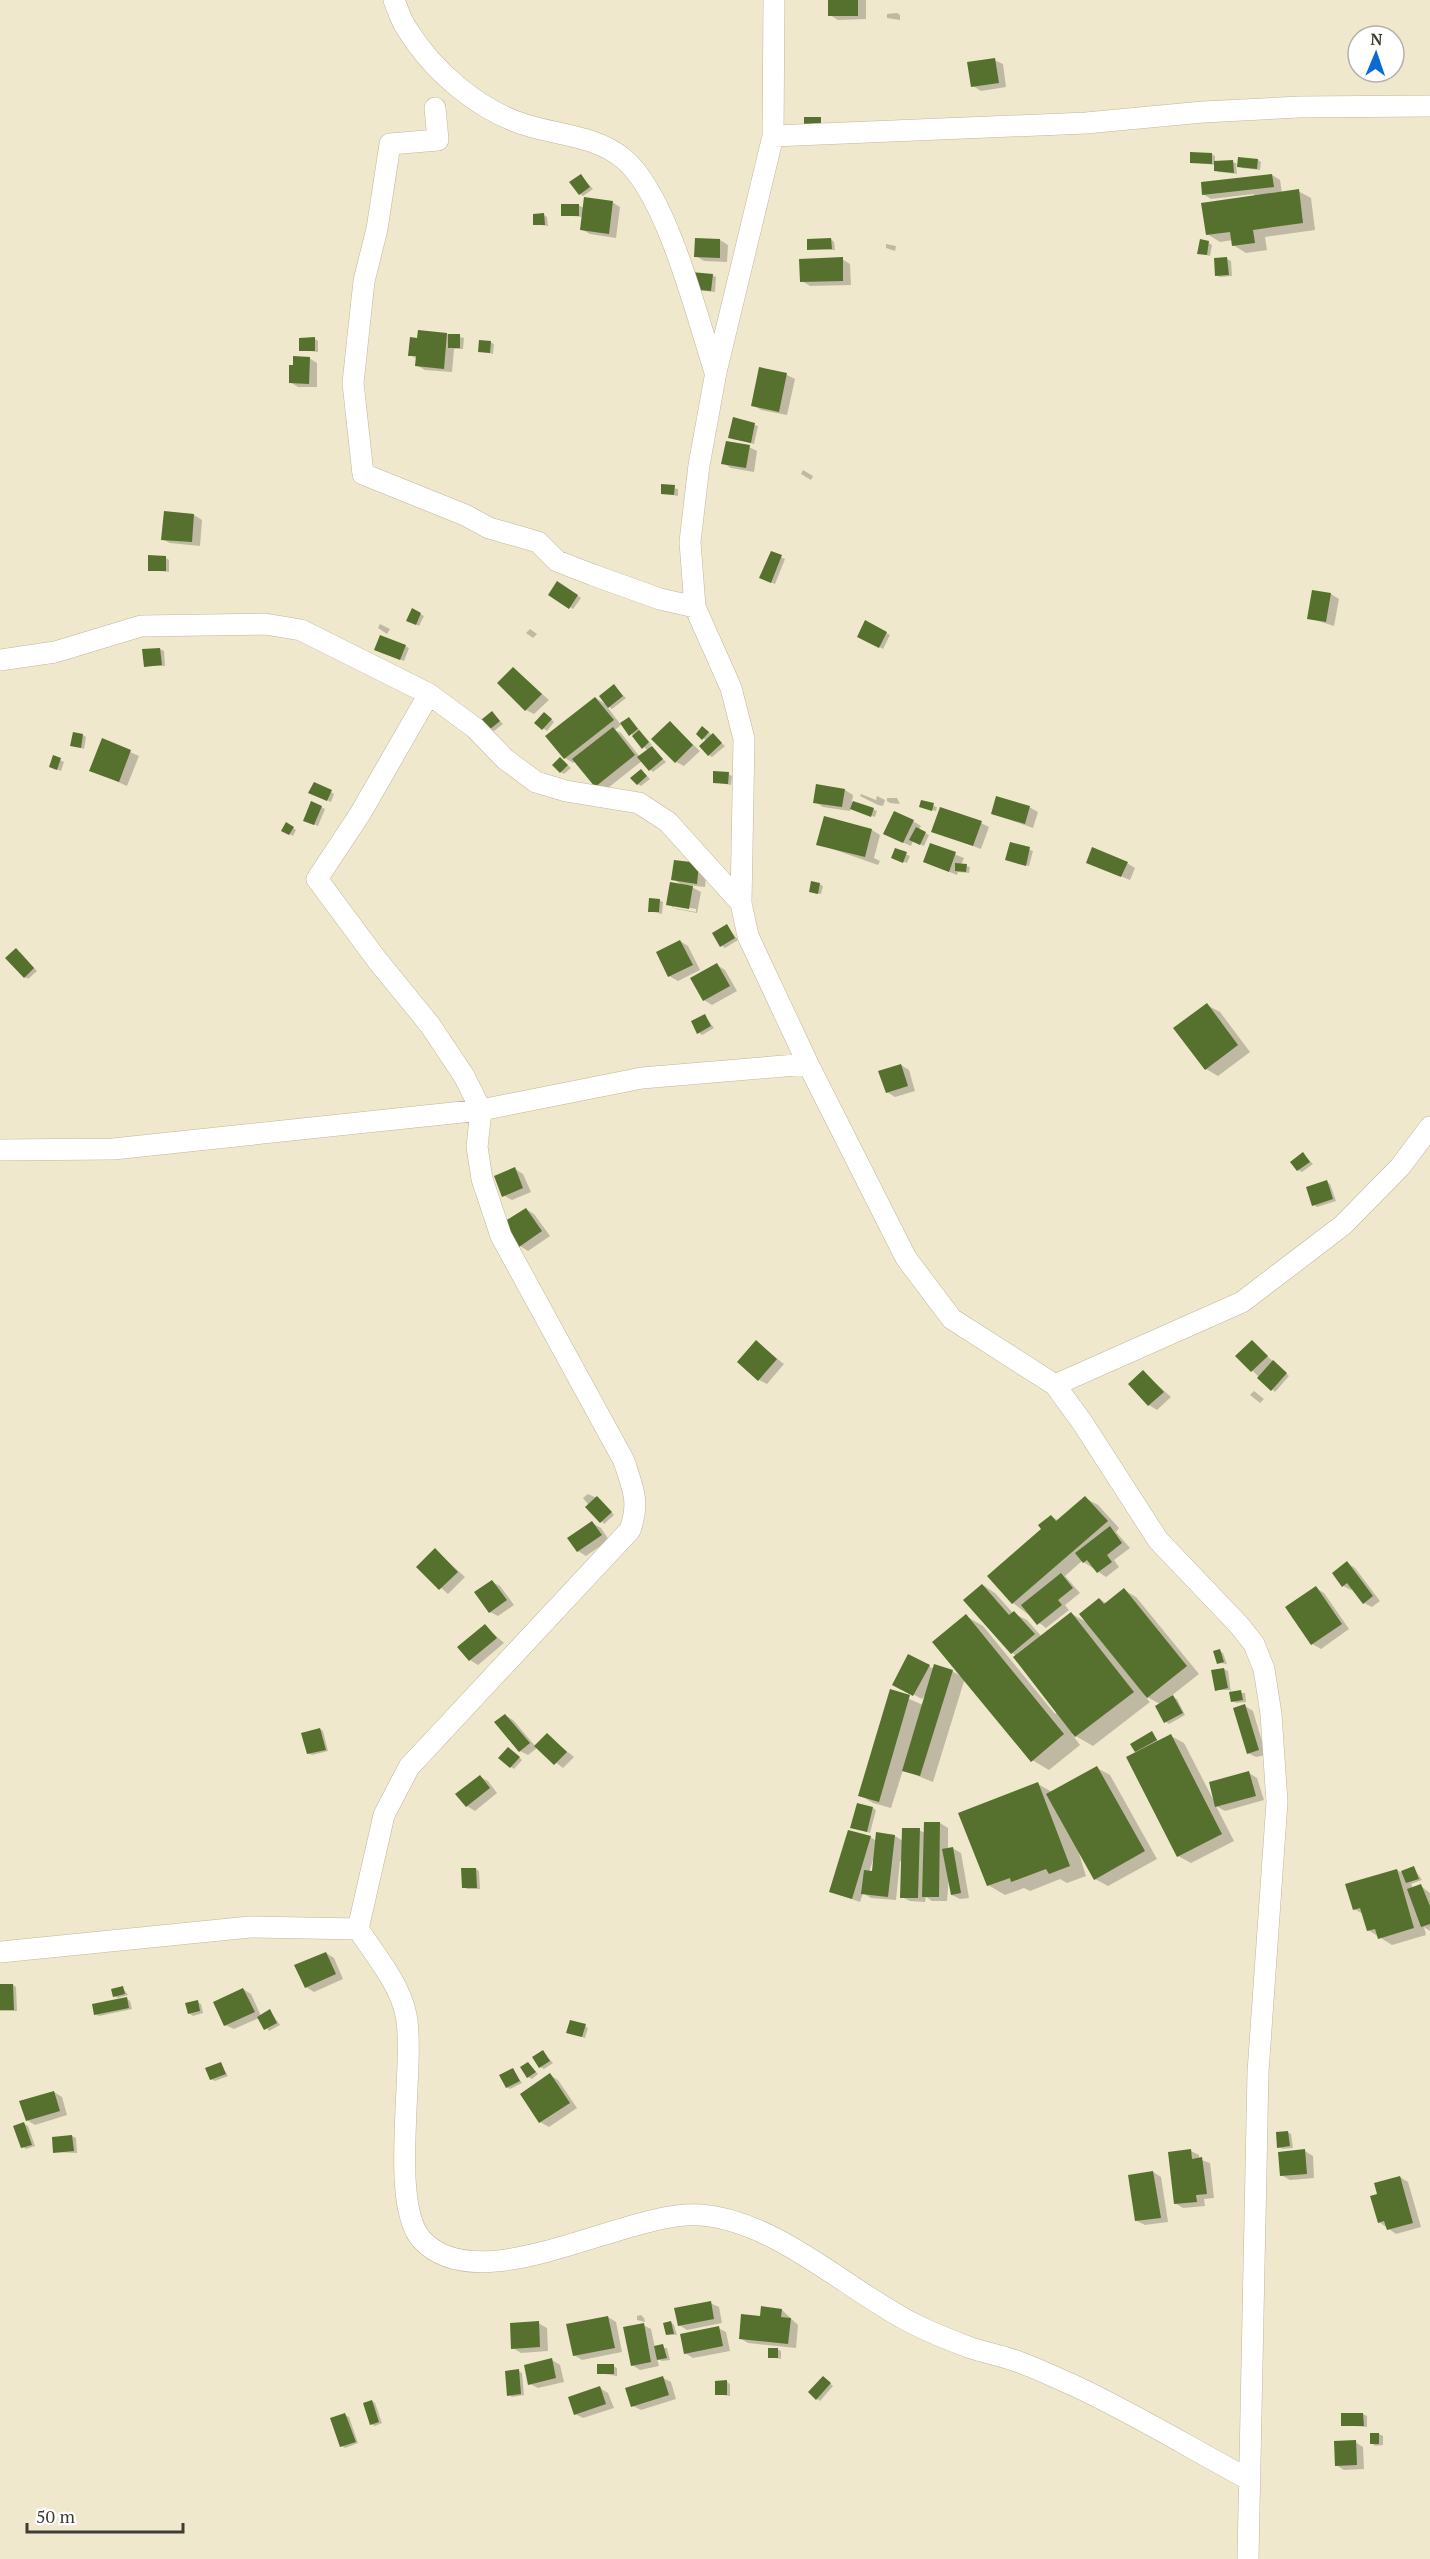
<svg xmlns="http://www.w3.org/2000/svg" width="1430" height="2559" viewBox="0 0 1430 2559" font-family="'PT Serif',serif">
<rect width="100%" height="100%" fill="#efe8cc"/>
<!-- shadow -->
<path fill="#0003" fill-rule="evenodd" d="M830 0H866V19L838 20 830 15Z
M897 13 900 15V20L887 18V14Z
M994 60 1003 64 1006 87 981 91 973 86Z
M1212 154 1215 156V163L1233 162 1239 165 1258 160 1261 162 1260 170 1242 168 1236 164 1237 174 1219 172 1216 170 1215 165 1191 162Z
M1272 175 1280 180 1282 193 1298 191 1311 198 1315 230 1265 237 1267 250 1246 253 1233 245V240L1220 242 1207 234 1254 197V194L1211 199 1203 194Z
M581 176 593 189 583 196 580 194Z
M612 202 620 207 616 238 590 234 581 229 583 217 562 215 578 205 584 208Z
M544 215 547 217 548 226 534 224Z
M831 239 834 242 835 250 809 249Z
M720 240 728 245 727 262 704 261 696 256Z
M1209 243 1212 245 1210 256 1199 253Z
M886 244 896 246 895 251 886 248Z
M842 259 850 264 851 285 810 286 802 281Z
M1227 259 1231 261 1232 276 1220 277 1216 275Z
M712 275 716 277 715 292 695 290Z
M447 334 464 338 463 349H454L452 372 425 370 416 365 417 359 410 355 419 340Z
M315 339 318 341V352L301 350Z
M490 342 494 344 493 354 480 351Z
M309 358 317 363V387H298L290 382Z
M787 375 795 379 787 415 761 410 753 405Z
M734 419 758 426 754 444 733 439Z
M749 447 757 451 754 472 731 468 723 463Z
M803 470 813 476 811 480 801 474Z
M663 486 678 489V496L662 493Z
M194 515 202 520 200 546 170 543 162 539Z
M772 553 785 559 775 584 765 580Z
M166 558 169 560V572L149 570Z
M558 583 581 598 573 609 550 594Z
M1331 594 1339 599 1334 626 1309 618Z
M413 610 424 616 419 626 408 620Z
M865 622 890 635 883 649 859 636Z
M380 624 390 629 387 634 378 628Z
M530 629 537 634 533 638 526 633Z
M405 646 409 648 404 661 379 651Z
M160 649 164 651 165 666H146L144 651Z
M514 669 549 700 534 714 526 710Z
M614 686 626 698 612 709 605 704 621 725 629 719 632 721 652 745 650 746 666 762 653 772 642 761 604 791 596 786 576 760 573 763 565 758 596 698 608 706ZM622 724 648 751 640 757 621 733 615 730Z
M492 713 503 724 494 731 490 729Z
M548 716 554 722 547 731 536 723Z
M670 723 700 751 684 766 676 762Z
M706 730 725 746 712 757 709 755 707 741 703 738Z
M83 735 86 737 84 749 72 745Z
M103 740 139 756 127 786 91 770Z
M54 757 64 762 61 771 54 768Z
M561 759 571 768 564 774 561 772Z
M641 770 650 779 641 786 638 784Z
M728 774 732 776 731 785 714 782Z
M845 790 853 795 852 802 877 811 875 817 851 808 850 811 823 807 815 802Z
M331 792 334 794 331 802 314 794Z
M861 794 876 800 877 796 887 801V798H897L900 804 890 803 885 800 883 806 878 805 860 796Z
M922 802 937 807 936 811 924 808Z
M321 807 325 809 318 826 308 822Z
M1029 807 1038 812 1033 828 993 814Z
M913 821 921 826 919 830 929 835 924 846 913 841 911 846 893 838Z
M981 823 989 827 981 849 933 831Z
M287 824 296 830 293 836 283 830Z
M872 830 880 835 874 858 880 861 878 865 818 844Z
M1011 844 1033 851 1029 866 1007 860Z
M931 845 964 858 961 865 970 867 969 873 958 872 957 875 925 862Z
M896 850 910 856 907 863 896 859Z
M675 862 707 870 705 887 688 885 701 892 697 913 676 909 668 904 684 886 673 879ZM674 905 696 909V912L674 908Z
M1127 863 1135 868 1130 880 1096 866Z
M819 884 823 886 821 894 814 893Z
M659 900 663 902 662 914 650 911Z
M727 926 738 940 725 948 722 946Z
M680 941 688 946 700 970 678 981 669 976Z
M20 952 37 971 28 979 25 977Z
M717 965 725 970 737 991 712 1005 704 1000Z
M1207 1005 1220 1012 1250 1052 1218 1076 1206 1069Z
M705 1016 714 1028 702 1035 698 1032Z
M901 1065 909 1070 915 1091 895 1097 887 1092Z
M1303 1154 1313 1164 1302 1172 1298 1170Z
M515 1169 523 1174 531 1192 512 1200 503 1195Z
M1327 1182 1330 1184 1336 1201 1317 1207 1314 1205Z
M526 1209 534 1214 550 1236 528 1251 520 1246 504 1224Z
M756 1342 784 1364 767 1384 759 1380Z
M1252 1342 1289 1376 1275 1392 1237 1356Z
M1143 1372 1171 1397 1157 1410 1149 1405Z
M1254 1391 1264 1399 1260 1403 1250 1395Z
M588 1494 601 1500 614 1515 604 1524 583 1498Z
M1085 1498 1098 1505 1119 1528 1116 1532 1130 1548 1114 1560 1119 1567 1106 1577 1082 1561 1065 1576 1080 1593 1065 1605 1069 1610 1046 1628 1013 1603 1043 1529 1051 1516 1059 1521Z
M592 1523 601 1528 609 1540 586 1556 578 1551Z
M435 1550 465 1577 448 1594 418 1567Z
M1347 1563 1355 1568 1380 1601 1372 1607 1364 1603 1353 1589 1351 1590 1343 1586Z
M492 1582 500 1586 514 1605 498 1616 490 1612Z
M983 1585 995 1593 1013 1613 1027 1620 1042 1637 1072 1614 1088 1623 1100 1599 1107 1604 1124 1590 1136 1597 1199 1674 1171 1696 1177 1699 1185 1715 1169 1724 1166 1722 1160 1704 1145 1696 1150 1702 1093 1746 1072 1734 1080 1745 1049 1770 1032 1760 965 1678 933 1782 903 1770 891 1808 873 1803 860 1795 891 1691 923 1705 927 1693 922 1699 894 1684 909 1656 934 1669 952 1671 964 1678 966 1616 983 1626 1055 1714 1057 1712 1017 1656 1012 1653Z
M1316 1588 1324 1593 1349 1629 1321 1649 1312 1644 1287 1608Z
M485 1626 504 1643 478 1665 470 1660Z
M1220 1651 1223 1653 1227 1664 1219 1663Z
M1224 1669 1228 1671 1231 1693H1245L1246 1702 1236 1703 1233 1701 1231 1690H1217Z
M1245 1706 1253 1711 1266 1755 1256 1757 1248 1753Z
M505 1715 513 1720 536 1747 547 1735 574 1757 563 1768 537 1748 528 1755 520 1751Z
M320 1729 323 1731 328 1751 312 1755 308 1753Z
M1152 1733 1159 1742 1171 1736 1184 1743 1214 1801 1249 1773 1257 1778 1264 1800 1225 1811 1216 1806 1234 1841 1191 1863 1178 1856 1136 1751Z
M512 1751 522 1760 514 1769 511 1767Z
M1097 1768 1110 1775 1157 1859 1108 1886 1095 1879 1077 1847 1086 1876 1067 1883 1060 1879 1030 1891 1024 1888 1005 1895 988 1885 1038 1784 1052 1792Z
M480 1777 488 1781 497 1793 475 1811 467 1806 457 1794Z
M873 1808 876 1810 870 1833 852 1827Z
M925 1823H940L948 1828V1849L952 1848 961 1853 969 1898 960 1899 952 1895 949 1876 947 1901H932L926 1897 925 1902 910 1901 902 1897 903 1862 900 1861 896 1900 871 1898 863 1893 860 1902 831 1892 870 1837 877 1841 895 1836 903 1841 919 1830 925 1833ZM873 1860V1872H869Z
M1414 1868 1422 1880 1411 1884 1413 1889 1421 1886 1430 1893V1931L1424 1927 1426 1935 1392 1945 1368 1930 1363 1914 1354 1909 1397 1870 1404 1874Z
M476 1869 479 1871 480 1889H467L464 1887Z
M326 1953 334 1958 343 1979 314 1992 306 1987Z
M13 1985 16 1987 17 2011H0V1986Z
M123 1988 128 1995 118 1998 114 1996Z
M243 1989 251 1994 261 2016 270 2011 280 2025 269 2031 259 2018 234 2029 225 2025Z
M127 1999 130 2001 132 2009 99 2016 95 2014Z
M197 2002 201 2004 203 2013 193 2016 190 2014Z
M585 2026 588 2028 585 2038 571 2034Z
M543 2052 553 2063 544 2069 540 2067Z
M528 2063 538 2074 532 2079 528 2077Z
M221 2064 228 2076 215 2081 211 2079Z
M513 2070 522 2083 510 2089 507 2087Z
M550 2075 558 2080 577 2108 549 2127 540 2122Z
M54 2092 62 2097 67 2115 35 2125 27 2120Z
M24 2124 28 2126 35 2146 26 2149 22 2147Z
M1287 2132 1291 2134 1293 2148 1282 2149 1279 2147Z
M72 2136 76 2138 77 2153 54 2152Z
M1191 2151 1199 2155V2159L1210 2163 1214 2198 1204 2199 1205 2206 1183 2208 1175 2203Z
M1305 2151 1313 2156 1314 2178 1290 2180 1281 2175Z
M1153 2172 1161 2177 1168 2222 1145 2225 1137 2221Z
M1400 2177 1408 2182 1421 2227 1396 2234 1379 2222Z
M710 2303 719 2307 722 2323 687 2330 679 2325Z
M782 2310 798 2325 796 2348 748 2343 740 2338Z
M641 2315 644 2318 645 2322 637 2320V2316Z
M608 2317 616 2322 622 2352 582 2360 574 2355Z
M671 2322 674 2325 677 2335 667 2334Z
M538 2323 547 2328 548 2351 521 2353 513 2348Z
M643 2325 651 2329 655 2348H667L670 2360 662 2361 657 2358 659 2366 640 2370 632 2365Z
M718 2328 726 2332 730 2351 693 2358 685 2353Z
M777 2349 781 2351V2359L770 2357Z
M552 2360 560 2365 564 2382 538 2388 530 2384Z
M613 2366 617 2368V2376L599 2373Z
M518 2371 522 2373 524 2395 512 2397 509 2395Z
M663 2378 671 2382 676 2399 641 2410 633 2406Z
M826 2380 833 2386 820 2401 817 2399Z
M727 2382 730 2384V2396L716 2394Z
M600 2388 608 2393 614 2408 583 2418 575 2414Z
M372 2401 375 2403 382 2423 375 2426 371 2424Z
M1363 2414 1367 2416V2427L1343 2425Z
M345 2415 349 2417 358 2443 345 2448 342 2446Z
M1379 2434 1383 2436V2445L1375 2446 1372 2443Z
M1355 2442 1363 2447 1364 2469 1344 2470 1336 2465Z"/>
<!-- building -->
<path fill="#56712e" d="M828 0H858V16H828Z
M995 58 999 83 971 87 967 62Z
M804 117H821V129H804Z
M1190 152 1212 153V164L1190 163Z
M1238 157 1258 159 1257 169 1237 167Z
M1233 160 1234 173 1214 171V161Z
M581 174 590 187 579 195 569 182Z
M1272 174 1274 187 1202 195 1201 182Z
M1299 189 1303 223 1253 230 1255 243 1232 246 1230 232 1206 235 1201 203Z
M584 197 613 201 609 234 580 230Z
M561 204H579V216H561Z
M544 213 545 225H533V214Z
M695 238 720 239V258L694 257Z
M831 238 832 249 807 250V239Z
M1200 239 1209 241 1207 255 1197 254Z
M843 257V281L800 282 799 259Z
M1227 257 1229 275 1215 276 1214 258Z
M691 272 713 274 711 291 690 289Z
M418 330 447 333 444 369 415 366 416 356H408L410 337 417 338Z
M448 334H460V348H448Z
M315 337V351H299V338Z
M479 340 491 341 490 353 478 352Z
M293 356 310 357 309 384 289 383V365H293Z
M759 367 787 373 779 412 751 406Z
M733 417 755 423 751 443 728 438Z
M726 441 750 445 746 468 721 464Z
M661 484 675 485 674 495 661 494Z
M164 511 194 514 192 542 161 540Z
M771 551 782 555 771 583 759 578Z
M148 555 166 556V571H148Z
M557 581 578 595 569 609 548 595Z
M1312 590 1331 593 1326 622 1307 619Z
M412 608 421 613 416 625 406 621Z
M865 620 887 632 879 648 857 637Z
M380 635 406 645 400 660 374 650Z
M160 648 162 665 144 667 142 649Z
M513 667 542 694 525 711 497 683Z
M614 684 623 696 608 708 599 696Z
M595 697 614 720 564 759 545 736Z
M492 711 500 721 489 730 481 720Z
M544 712 552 719 542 730 534 723Z
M629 717 638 729 629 736 620 723Z
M670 721 693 745 675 763 651 739Z
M702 726 709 732 702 740 696 734Z
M613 727 635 755 595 787 572 759Z
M639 730 649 742 642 749 632 736Z
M73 732 83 734 81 748 70 746Z
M713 733 722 743 708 756 699 746Z
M102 738 131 750 119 782 89 771Z
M652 746 663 759 649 771 637 757Z
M53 755 61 758 57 770 49 767Z
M560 757 568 765 560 773 552 765Z
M641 769 647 776 637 785 630 778Z
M713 771 729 772 728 784 713 783Z
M314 782 332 790 327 801 308 793Z
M816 784 845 789 842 807 813 803Z
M996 796 1030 806 1025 824 991 814Z
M921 800 934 803 932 811 919 807Z
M311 801 322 806 314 825 303 821Z
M853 801 874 808 871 817 850 809Z
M940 807 982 821 973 846 931 832Z
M894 811 914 820 903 843 883 834Z
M824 816 872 829 865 857 816 845Z
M286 822 294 827 289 835 281 831Z
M916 827 926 832 920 845 909 840Z
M1010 842 1030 847 1026 866 1005 860Z
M930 843 956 852 949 872 923 862Z
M1092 847 1128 862 1121 877 1086 863Z
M895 848 907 852 903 863 891 858Z
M674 860 699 863 697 884 671 880Z
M955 863 967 864 966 872 955 871Z
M811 881 820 883 818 894 809 892Z
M670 882 693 886 689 909 666 905Z
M649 898 660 899 659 912H648Z
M727 924 735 938 720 947 712 933Z
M680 940 693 965 668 977 656 952Z
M16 948 34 968 24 978 5 958Z
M717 963 730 986 703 1001 690 978Z
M1207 1003 1238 1045 1205 1070 1173 1028Z
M705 1014 711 1026 697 1034 691 1021Z
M901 1064 908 1086 886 1093 878 1071Z
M1303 1152 1310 1162 1297 1171 1290 1162Z
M515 1167 523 1188 502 1197 494 1176Z
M1327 1180 1333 1199 1312 1206 1306 1187Z
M526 1208 542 1231 519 1247 502 1223Z
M756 1340 777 1359 758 1381 737 1362Z
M1252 1340 1268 1356 1251 1372 1235 1356Z
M1273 1360 1287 1373 1271 1391 1257 1378Z
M1143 1370 1164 1392 1148 1406 1128 1384Z
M597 1496 612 1512 600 1523 585 1507Z
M1085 1496 1108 1521 1012 1604 987 1576 1041 1529 1038 1525 1051 1515 1056 1521Z
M592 1521 602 1535 577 1552 567 1538Z
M1110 1526 1122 1543 1107 1555 1112 1562 1097 1573 1087 1560 1083 1563 1075 1553Z
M435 1548 458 1572 439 1590 416 1567Z
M1347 1561 1373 1596 1363 1604 1347 1583 1342 1587 1332 1573Z
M1061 1573 1073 1588 1058 1600 1062 1605 1037 1625 1021 1605Z
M492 1580 507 1600 489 1613 474 1592Z
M982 1584 1009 1615 1014 1611 1035 1634 1011 1654 963 1600Z
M1316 1586 1342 1624 1311 1645 1285 1607Z
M1124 1588 1187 1666 1147 1698 1079 1614 1099 1598 1104 1604Z
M1071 1612 1134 1692 1075 1737 1013 1657Z
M966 1614 1064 1734 1031 1762 932 1642Z
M485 1624 497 1638 469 1661 457 1647Z
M1220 1649 1224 1662 1217 1664 1213 1651Z
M908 1654 930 1665 913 1696 892 1685Z
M934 1664 953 1670 920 1776 902 1771Z
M1224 1668 1228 1688 1215 1691 1211 1670Z
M890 1689 910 1695 879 1802 858 1796Z
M1241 1690 1243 1700 1231 1702 1229 1692Z
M1173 1695 1183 1713 1164 1723 1155 1706Z
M1245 1704 1259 1750 1247 1754 1233 1708Z
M505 1714 530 1743 519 1752 494 1722Z
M320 1728 326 1750 307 1754 301 1733Z
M1152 1731 1157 1740 1135 1752 1130 1744Z
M547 1733 567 1752 554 1765 534 1746Z
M1171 1734 1222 1834 1177 1857 1126 1757Z
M508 1747 520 1757 510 1768 498 1758Z
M1097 1766 1145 1851 1094 1880 1046 1794Z
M1249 1771 1256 1796 1215 1807 1209 1782Z
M480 1775 490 1788 466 1807 455 1794Z
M1038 1782 1070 1866 1049 1874 1046 1869 1011 1882 1010 1878 987 1886 958 1813Z
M857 1803 873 1807 867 1832 850 1828Z
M924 1822H940L939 1897H922Z
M902 1828H920L918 1898H900Z
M848 1830 871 1836 852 1899 829 1892Z
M876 1832 895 1835 888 1897 861 1894 864 1870 872 1871Z
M953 1847 961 1893 951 1895 942 1849Z
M1414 1866 1419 1879 1406 1883 1401 1871Z
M461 1868H476L477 1888H462Z
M1397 1869 1414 1928 1378 1939 1375 1929 1367 1931 1360 1908 1353 1910 1345 1884Z
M1421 1884 1430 1906V1924L1421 1927 1407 1889Z
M326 1952 336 1974 305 1988 294 1965Z
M0 1984H13L14 2010H0Z
M123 1986 125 1994 113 1997 111 1989Z
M243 1988 255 2012 224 2026 213 2002Z
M127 1997 129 2008 94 2015 92 2004Z
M198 2000 200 2011 188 2014 185 2003Z
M270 2009 277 2023 264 2030 257 2017Z
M570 2020 586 2024 582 2037 566 2033Z
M543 2050 550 2061 539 2068 532 2057Z
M221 2062 226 2074 210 2080 205 2068Z
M528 2062 536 2072 527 2078 520 2067Z
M513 2068 520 2081 506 2088 499 2075Z
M550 2073 570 2103 539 2123 520 2094Z
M54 2091 60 2111 26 2121 19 2101Z
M24 2122 32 2145 21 2148 13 2126Z
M1288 2131 1290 2146 1277 2148 1276 2132Z
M72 2135 74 2151 53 2153 52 2137Z
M1191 2149 1192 2159 1202 2157 1207 2194 1196 2195 1197 2202 1174 2204 1168 2152Z
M1305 2149 1307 2174 1280 2176 1278 2152Z
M1153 2171 1161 2218 1135 2221 1128 2175Z
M1400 2176 1413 2223 1387 2230 1384 2221 1378 2223 1370 2196 1377 2194 1374 2183Z
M711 2301 714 2319 678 2326 674 2308Z
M761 2306 782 2309 781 2317 791 2318 788 2344 739 2339 741 2314 760 2316Z
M608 2316 615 2348 573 2356 566 2324Z
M539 2321 540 2347 511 2349 510 2323Z
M671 2321 674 2334 666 2335 663 2323Z
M644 2323 651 2362 631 2366 623 2327Z
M719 2326 723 2346 684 2354 680 2334Z
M663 2344 667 2358 657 2360 654 2346Z
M768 2348H778V2358H768Z
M552 2358 556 2378 528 2385 524 2365Z
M597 2364H614V2374H597Z
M519 2369 521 2394 507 2396 505 2371Z
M663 2376 669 2395 631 2407 625 2388Z
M823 2376 831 2383 816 2400 808 2392Z
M727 2380V2395H715V2381Z
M600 2386 606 2404 574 2415 568 2397Z
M372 2400 379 2422 370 2425 363 2403Z
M345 2413 356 2442 340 2447 330 2418Z
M1341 2413H1363L1364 2426H1341Z
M1370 2433H1379V2444H1370Z
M1356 2440 1357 2465 1335 2466 1334 2441Z"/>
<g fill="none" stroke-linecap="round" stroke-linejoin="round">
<!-- minor casing -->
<g stroke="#beb79d" stroke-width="22">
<path id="minor" d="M394 0C398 10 401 21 407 29 432 70 479 111 526 125 558 135 597 136 624 159 667 195 697 317 715 372
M774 0 773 136 716 372 699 465 690 542 695 607 731 688 744 739 741 903 748 936 808 1064 906 1258 952 1319 1055 1385 1082 1422 1158 1540 1239 1625 1254 1644 1264 1669 1271 1714 1277 1802 1258 2072 1248 2559
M435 108 438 140 390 144 377 229 364 281 353 383 363 474 465 515 489 528 538 542 557 561 593 575 660 599 695 607
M773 136 1086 123 1203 112 1299 107 1430 106
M0 660 55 652 141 626 265 624 301 630 429 694 475 728 505 759 536 782 566 791 639 803 668 822 741 903
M429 694 360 814 317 879 377 960 430 1025 464 1076 481 1110 477 1147 482 1179 501 1236 624 1461C633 1489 640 1502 630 1530L409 1767 384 1815 358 1929C375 1955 400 1984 406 2015 416 2066 388 2203 422 2240 481 2303 627 2209 701 2215 777 2221 848 2291 914 2324 932 2333 952 2341 971 2348 987 2353 1003 2356 1019 2362 1038 2369 1057 2378 1075 2386 1135 2414 1192 2449 1250 2480
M0 1150 113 1149 481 1110 642 1078 808 1064
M1055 1385 1242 1302 1343 1225 1400 1167 1430 1127
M0 1952 250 1927 358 1929"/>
</g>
<!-- minor -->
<use href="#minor" stroke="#fff" stroke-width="21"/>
</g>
<!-- north arrow -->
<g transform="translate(1376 54) rotate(2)"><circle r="28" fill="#ffffff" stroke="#b2b1ad" stroke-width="1.5"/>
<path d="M0-4.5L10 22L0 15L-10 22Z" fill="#096ad3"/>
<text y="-9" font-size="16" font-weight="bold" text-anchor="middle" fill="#3f3d32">N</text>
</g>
<!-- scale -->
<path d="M27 2523v9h156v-9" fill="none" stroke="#3f3d32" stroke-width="3"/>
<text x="36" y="2523" font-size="18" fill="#3f3d32" stroke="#ffffff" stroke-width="4.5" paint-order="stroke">50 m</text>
</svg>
